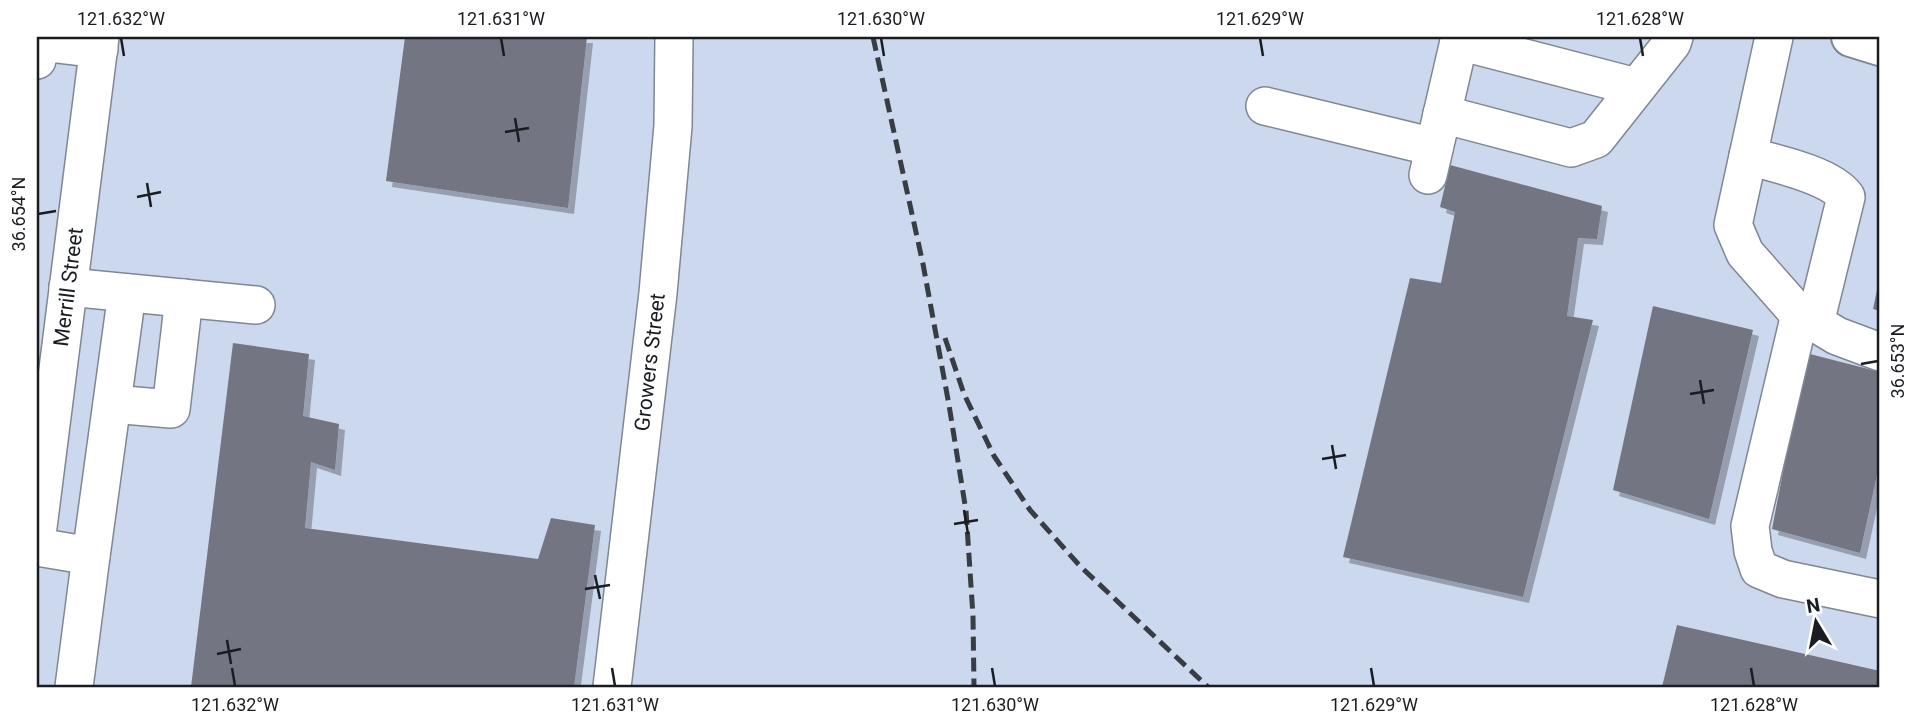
<svg xmlns="http://www.w3.org/2000/svg" width="1917" height="724" viewBox="0 0 1917 724" font-family="Roboto,sans-serif">
<defs>
<filter id="shadow"><feDropShadow dx="6" dy="6" stdDeviation="0" flood-color="#0004"/></filter>
</defs>
<rect width="100%" height="100%" fill="#dae3f2"/>
<!-- built -->
<path fill="#ccd8ee" d="M37 37H1880V687H37Z"/>
<!-- building -->
<path fill="#737483" filter="url(#shadow)" d="M405 37H587L568 208 386 181Z
M1450 165 1602 206 1597 239 1578 238 1567 316 1593 320 1523 597 1343 557 1410 278 1441 283 1455 212 1440 207Z
M1879 281H1880V311L1873 309Z
M1653 306 1753 330 1709 519 1613 490Z
M233 343 309 354 303 416 339 424 335 470 311 462 305 528 538 559 551 518 595 525 574 687H191Z
M1806 353 1880 372V461L1860 553 1772 529Z
M1677 625 1880 671V687H1662Z"/>
<g fill="none" stroke-linecap="round" stroke-linejoin="round">
<!-- minor casing -->
<g stroke="#7f8794" stroke-width="40">
<g id="minor">
<path d="M1774 37 1733 225 1745 253 1797 312 1837 336 1880 352"/>
<path d="M1459 41 1636 87"/>
<path d="M37 60 40 42 99 49"/>
<path d="M1265 106 1434 147"/>
<path d="M1442 114 1571 148 1596 139 1672 43 1674 37"/>
<path d="M1748 156C1774 163 1831 175 1846 197L1815 323"/>
<path d="M1428 175 1460 37"/>
<path d="M68 287 256 305"/>
<path d="M1800 314 1750 526 1753 551 1759 569 1783 579 1880 599"/>
<path d="M112 404 171 409 184 298"/>
<path id="s1" d="M37 535 100 37"/>
<path d="M37 547 91 556 127 293"/>
<path d="M74 687 91 556"/>
<path id="s2" d="M612 687 658 293 673 126 674 37"/>
</g>
</g>
<!-- major casing -->
<g stroke="#7f8794" stroke-width="42">
<path id="major" d="M1851 37 1880 46"/>
</g>
<!-- minor -->
<use href="#minor" stroke="#fff" stroke-width="37"/>
<!-- major -->
<use href="#major" stroke="#fff" stroke-width="38"/>
<!-- rail -->
<path stroke="#383c43" stroke-width="5" stroke-dasharray="14 7" stroke-linecap="butt" d="M873 37 923 264 949 405 966 511 973 616 974 687
M945 338 964 394 994 456 1030 510 1080 566 1208 687"/>
</g>
<!-- ticks -->
<path fill="none" stroke="#191d22" stroke-width="2.5" d="M121 38 124 56M501 38 504 56M881 38 884 56M1260 38 1263 56M1640 38 1643 56M515 118 519 142M505 132 529 128M147 183 151 207M137 197 161 192M38 214 56 211M1861 364 1878 361M1700 380 1704 404M1690 394 1714 390M1332 445 1336 469M1322 459 1346 455M964 510 968 534M954 524 978 520M595 575 600 599M585 589 610 585M227 640 231 664M217 654 241 649M232 668 235 686M612 668 615 686M992 668 995 686M1371 668 1374 686M1751 668 1754 686"/>
<g text-anchor="middle" dominant-baseline="central" stroke-width="6" stroke-linejoin="round" paint-order="stroke">
<!-- street labels -->
<g font-size="21" fill="#191d22" stroke="#fff">
<text stroke="none"><textPath href="#s1" startOffset="250">Merrill Street</textPath></text>
<text stroke="none"><textPath href="#s2" startOffset="327">Growers Street</textPath></text>
</g>
</g>
<!-- border -->
<rect width="1917" height="724" fill="none" stroke="#ffffff" stroke-width="77"/>
<!-- north arrow -->
<g transform="translate(1816 622) rotate(350)" stroke="#ffffff" stroke-width="5" paint-order="stroke">
<path d="M0-5L12 26L0 18L-12 26Z" fill="#191d22"/>
<text y="-10" font-size="19" font-weight="bold" text-anchor="middle" fill="#191d22">N</text>
</g>
<rect x="38" y="38" width="1840" height="648" fill="none" stroke="#191d22" stroke-width="2.5"/>
<g font-size="18" text-anchor="middle" fill="#191d22">
<text x="121" y="25">121.632°W</text>
<text x="501" y="25">121.631°W</text>
<text x="881" y="25">121.630°W</text>
<text x="1260" y="25">121.629°W</text>
<text x="1640" y="25">121.628°W</text>
<text transform="translate(19 214) rotate(-90)" y="6">36.654°N</text>
<text transform="translate(1898 361) rotate(-90)" y="6">36.653°N</text>
<text x="235" y="711">121.632°W</text>
<text x="615" y="711">121.631°W</text>
<text x="995" y="711">121.630°W</text>
<text x="1374" y="711">121.629°W</text>
<text x="1754" y="711">121.628°W</text>
</g>
</svg>
